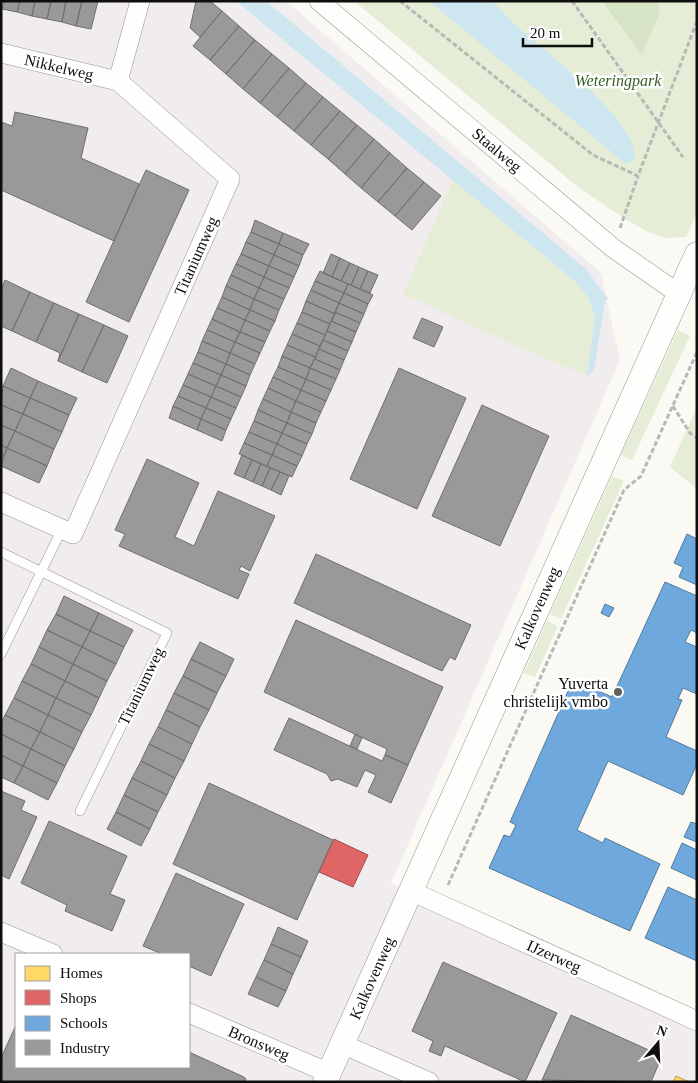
<svg xmlns="http://www.w3.org/2000/svg" width="698" height="1083" viewBox="0 0 698 1083" font-family="'Times New Roman',serif">
<rect width="100%" height="100%" fill="#faf9f3"/>
<!-- industrial -->
<path fill="#f1edef" fill-rule="evenodd" d="M1 1H286L601 273 620 360 391 883 697 1021V1082H1ZM16 954H189V1067H16Z"/>
<!-- green -->
<path fill="#e5edd6" d="M354 1H697V212L686 237 665 238 650 233 625 219 578 187Z
M453 180 577 283 589 299 595 317 587 376 514 345 403 294Z
M678 330 690 336 632 460 621 455Z
M697 407V489L670 467Z
M612 476 624 481 561 619 550 614Z
M547 621 558 626 535 677 524 673Z"/>
<!-- forest -->
<path fill="#d6e4c5" d="M602 1H658L660 12 642 55Z"/>
<!-- water -->
<path fill="#cee6f0" d="M236 1H266L586 269 608 299 605 301 594 371 587 376 595 317 589 299 577 283Z
M429 1H493C500 9 507 17 514 24 542 49 639 121 635 159L626 164Z"/>
<!-- homes -->
<path fill="#ffd966" stroke="#b79c4c" d="M676 1076 689 1082H673Z"/>
<!-- shops -->
<path fill="#e06666" stroke="#a14c4c" d="M334 839 368 855 353 887 319 872Z"/>
<!-- schools -->
<path fill="#6fa8dc" stroke="#527a9e" d="M687 534 697 539V585L679 577 683 567 674 563Z
M665 582 697 596V633L691 630 685 642 697 647V694L683 688 678 699 682 700 666 737 697 751V764L683 795 608 761 577 830 603 843 605 838 660 864 630 931 489 868 504 835 510 837 516 825 510 822 573 680 612 697Z
M605 604 614 608 609 617 601 613Z
M691 822 697 824V842L684 837Z
M682 843 697 850V880L671 868Z
M668 887 697 900V961L645 938Z"/>
<!-- industry -->
<path fill="#999" stroke="#6f6f6f" d="M4 1H20L17 12 2 9Z
M20 1H35L32 16 17 12Z
M35 1H51L47 19 32 16Z
M51 1H66L62 22 47 19Z
M66 1H82L76 26 62 22Z
M82 1H98L91 29 76 26Z
M196 1H210L222 11 200 37 190 28Z
M222 11 239 26 210 60 193 46Z
M239 26 255 40 226 74 210 60Z
M255 40 272 54 243 89 226 74Z
M272 54 289 68 260 103 243 89Z
M289 68 306 83 277 117 260 103Z
M306 83 323 97 294 131 277 117Z
M323 97 340 111 311 145 294 131Z
M340 111 357 125 328 159 311 145Z
M15 112 88 128 81 158 139 184 114 241 1 190V122L12 126Z
M357 125 374 139 345 174 328 159Z
M374 139 390 153 361 188 345 174Z
M390 153 407 168 378 202 361 188Z
M407 168 424 182 395 216 378 202Z
M146 170 189 190 129 322 86 302Z
M424 182 441 196 412 230 395 216Z
M255 220 283 233 279 244 251 232Z
M251 232 279 244 274 255 246 242Z
M283 233 309 244 303 255 279 244Z
M246 242 274 255 269 266 241 254Z
M279 244 303 255 299 266 274 255Z
M241 254 269 266 264 277 236 264Z
M331 254 340 258 332 277 323 273Z
M274 255 299 266 294 277 269 266Z
M340 258 350 263 341 281 332 277Z
M350 263 359 267 351 285 341 281Z
M236 264 264 277 259 288 231 275Z
M269 266 294 277 289 288 264 277Z
M359 267 368 271 360 289 351 285Z
M320 271 348 284 344 293 315 281Z
M368 271 378 275 370 293 360 289Z
M231 275 259 288 254 299 226 286Z
M264 277 289 288 284 299 259 288Z
M5 280 30 292 12 331 1 326V290Z
M315 281 344 293 339 303 311 290Z
M348 284 373 295 368 304 344 293Z
M226 286 254 299 250 310 222 297Z
M259 288 284 299 279 310 254 299Z
M311 290 339 303 335 314 306 301Z
M30 292 54 303 36 342 12 331Z
M344 293 368 304 364 314 339 303Z
M222 297 250 310 245 320 217 308Z
M254 299 279 310 275 321 250 310Z
M306 301 335 314 330 324 302 312Z
M54 303 79 314 58 361 60 353 36 342Z
M339 303 364 314 360 323 335 312Z
M217 308 245 320 240 332 212 319Z
M250 310 275 321 270 331 245 320Z
M302 312 330 324 325 335 297 323Z
M335 312 360 323 356 332 331 321Z
M79 314 104 325 82 372 58 361Z
M422 318 443 327 434 347 413 338Z
M212 319 240 332 235 342 207 330Z
M245 320 270 331 265 342 240 332Z
M331 321 356 332 352 342 327 331Z
M297 323 325 335 320 346 292 334Z
M104 325 128 336 107 383 82 372Z
M207 330 235 342 230 353 202 341Z
M327 331 352 342 348 351 323 340Z
M240 332 265 342 260 353 235 342Z
M292 334 320 346 315 357 287 345Z
M323 340 348 351 344 360 319 349Z
M202 341 230 353 226 364 198 352Z
M235 342 260 353 255 364 230 353Z
M287 345 315 357 310 368 282 356Z
M319 349 344 360 340 370 315 359Z
M198 352 226 364 221 375 193 363Z
M230 353 255 364 250 375 226 364Z
M282 356 310 368 306 379 278 367Z
M315 359 340 370 336 379 310 368Z
M193 363 221 375 216 386 188 374Z
M226 364 250 375 246 386 221 375Z
M278 367 306 379 301 390 273 377Z
M11 368 38 381 30 398 3 386Z
M310 368 336 379 331 390 306 379Z
M399 368 466 398 417 509 350 479Z
M188 374 216 386 211 397 183 385Z
M221 375 246 386 241 397 216 386Z
M273 377 301 390 296 401 268 388Z
M306 379 331 390 326 401 301 390Z
M38 381 77 398 69 415 30 398Z
M183 385 211 397 206 408 178 396Z
M3 386 30 398 23 414 1 405Z
M216 386 241 397 236 408 211 397Z
M268 388 296 401 291 412 263 399Z
M301 390 326 401 321 412 296 401Z
M178 396 206 408 201 419 173 406Z
M211 397 236 408 231 419 206 408Z
M30 398 69 415 62 432 23 414Z
M263 399 291 412 287 423 258 410Z
M296 401 321 412 316 423 291 412Z
M1 405 23 414 15 431 1 425Z
M482 405 549 436 500 546 432 516Z
M173 406 201 419 197 430 169 418Z
M206 408 231 419 226 430 201 419Z
M258 410 287 423 282 433 254 421Z
M291 412 316 423 312 434 287 423Z
M23 414 62 432 54 449 15 431Z
M201 419 226 430 222 441 197 430Z
M254 421 282 433 277 444 249 432Z
M287 423 312 434 307 444 282 433Z
M1 425 15 431 7 448 1 445Z
M15 431 54 449 47 466 7 448Z
M249 432 277 444 272 455 244 443Z
M282 433 307 444 302 456 277 444Z
M244 443 272 455 267 466 239 454Z
M277 444 302 456 297 466 272 455Z
M1 445 7 448 1 461Z
M7 448 47 466 39 483 1 466Z
M242 455 252 460 244 478 234 474Z
M272 455 297 466 292 477 267 466Z
M147 459 199 483 175 537 194 546 218 491 275 516 250 571 241 566 239 570 249 574 238 599 119 546 125 534 115 530Z
M252 460 261 464 253 482 244 478Z
M261 464 270 468 262 486 253 482Z
M270 468 280 472 271 490 262 486Z
M280 472 289 476 281 495 271 490Z
M316 554 471 625 455 660 450 657 442 671 294 603Z
M64 596 99 613 90 631 56 614Z
M99 613 133 630 124 647 90 631Z
M56 614 90 631 82 647 47 630Z
M296 620 443 687 408 765 385 755 387 749 264 692Z
M47 630 82 647 73 664 39 647Z
M90 631 124 647 116 664 82 647Z
M200 642 234 659 226 676 191 659Z
M39 647 73 664 65 681 31 664Z
M82 647 116 664 107 681 73 664Z
M191 659 226 676 217 693 183 676Z
M31 664 65 681 56 698 22 681Z
M73 664 107 681 99 698 65 681Z
M183 676 217 693 209 710 174 693Z
M22 681 56 698 48 715 14 698Z
M65 681 99 698 91 715 56 698Z
M174 693 209 710 200 727 166 710Z
M14 698 48 715 40 732 5 715Z
M56 698 91 715 82 732 48 715Z
M166 710 200 727 192 744 158 727Z
M5 715 40 732 31 749 1 734V723Z
M48 715 82 732 74 749 40 732Z
M289 718 382 761 385 755 408 765 391 803 368 792 376 775 365 770 357 787 338 779 331 781 327 774 274 750Z
M158 727 192 744 184 761 149 744Z
M40 732 74 749 65 766 31 749Z
M1 734 31 749 23 766 1 755Z
M355 734 362 738 357 749 350 746Z
M149 744 184 761 175 778 141 761Z
M31 749 65 766 57 783 23 766Z
M1 755 23 766 14 783 1 777Z
M141 761 175 778 167 795 132 778Z
M23 766 57 783 48 800 14 783Z
M132 778 167 795 158 812 124 795Z
M209 783 333 840 297 920 173 864Z
M1 791 25 801 21 810 37 817 9 879 1 875Z
M124 795 158 812 150 829 116 812Z
M116 812 150 829 141 846 107 829Z
M49 821 127 856 110 894 125 900 112 931 65 911 67 905 21 883Z
M176 873 244 904 211 976 189 966V954H162L143 946Z
M278 927 308 941 301 957 271 944Z
M271 944 301 957 293 974 264 960Z
M264 960 293 974 286 991 256 977Z
M443 962 557 1013 525 1082 445 1046 441 1056 429 1051 433 1041 412 1031Z
M256 977 286 991 278 1007 248 994Z
M571 1015 662 1056 651 1082 542 1080Z
M16 1025V1067H189V1052L244 1077 246 1079 245 1082H1V1058Z"/>
<g fill="none" stroke-linecap="round" stroke-linejoin="round">
<!-- service casing -->
<g stroke="#949491" stroke-width="10">
<path id="service" d="M1 552 167 633 80 811
M1 654 62 529"/>
</g>
<!-- minor casing -->
<g stroke="#949491" stroke-width="20">
<path id="minor" d="M319 1 613 248 679 294
M1 53 118 81
M1 502 73 534 230 179 118 81 140 1
M411 891 697 1021
M1 932 53 954
M189 1013 329 1073
M342 1044 429 1082"/>
</g>
<!-- tertiary casing -->
<g stroke="#949491" stroke-width="25">
<path id="tertiary" d="M325 1082 697 254"/>
</g>
<!-- path -->
<path stroke="#b8b8b7" stroke-width="3" stroke-dasharray="5 2.5" stroke-linecap="butt" d="M400 1 593 155 638 176 697 21
M572 1 683 157
M620 228 638 176
M673 406 690 433 697 438
M448 885 624 490 641 476 697 352"/>
<!-- service -->
<use href="#service" stroke="#fefefd" stroke-width="9"/>
<!-- minor -->
<use href="#minor" stroke="#fefefd" stroke-width="19"/>
<!-- tertiary -->
<use href="#tertiary" stroke="#fefefd" stroke-width="24"/>
</g>
<!-- markers -->
<circle fill="#61605e" stroke="#fff" stroke-width="2" cx="618" cy="692" r="5"/>
<g text-anchor="middle" dominant-baseline="central" stroke-width="5" stroke-linejoin="round" paint-order="stroke">
<!-- street labels -->
<g font-size="16" fill="#0e0e0e" stroke="#fff">
<text transform="translate(59 67) rotate(13)">Nikkelweg</text>
<text transform="translate(497 150) rotate(40)">Staalweg</text>
<text transform="translate(196 256) rotate(-66)">Titaniumweg</text>
<text transform="translate(537 608) rotate(-66)">Kalkovenweg</text>
<text transform="translate(141 686) rotate(-64)">Titaniumweg</text>
<text transform="translate(554 956) rotate(24)">IJzerweg</text>
<text transform="translate(372 978) rotate(-66)">Kalkovenweg</text>
<text transform="translate(259 1043) rotate(23)">Bronsweg</text>
</g>
<!-- park labels -->
<g font-size="16" font-style="italic" fill="#345d26" stroke="#fff">
<text x="618" y="80">Weteringpark</text>
</g>
<!-- poi labels -->
<g font-size="16" fill="#0e0e0e" stroke="#fff" text-anchor="end">
<text x="608" y="683">Yuverta<tspan x="608" dy="18">christelijk vmbo</tspan></text>
</g>
</g>
<!-- border -->
<rect width="698" height="1083" fill="none" stroke="#0e0e0e" stroke-width="5"/>
<!-- legend -->
<rect x="15" y="953" width="175" height="115" fill="#ffffff" stroke="#9f9f9f"/>
<rect x="25" y="966" width="25" height="15" fill="#ffd966" stroke="#9f9f9f"/>
<text x="60" y="978" font-size="15" fill="#0e0e0e">Homes</text>
<rect x="25" y="990" width="25" height="15" fill="#e06666" stroke="#9f9f9f"/>
<text x="60" y="1003" font-size="15" fill="#0e0e0e">Shops</text>
<rect x="25" y="1016" width="25" height="15" fill="#6fa8dc" stroke="#9f9f9f"/>
<text x="60" y="1028" font-size="15" fill="#0e0e0e">Schools</text>
<rect x="25" y="1040" width="25" height="15" fill="#999999" stroke="#9f9f9f"/>
<text x="60" y="1053" font-size="15" fill="#0e0e0e">Industry</text>
<!-- north arrow -->
<g transform="translate(658 1043) rotate(19)" stroke="#ffffff" stroke-width="4" paint-order="stroke">
<path d="M0-4L9 19L0 12L-9 19Z" fill="#0e0e0e"/>
<text y="-8" font-size="14" font-weight="bold" text-anchor="middle" fill="#0e0e0e">N</text>
</g>
<!-- scale -->
<path d="M523 38v8h69v-8" fill="none" stroke="#0e0e0e" stroke-width="2.5"/>
<text x="530" y="38" font-size="15" fill="#0e0e0e" stroke="#ffffff" stroke-width="4" paint-order="stroke">20 m</text>
</svg>
